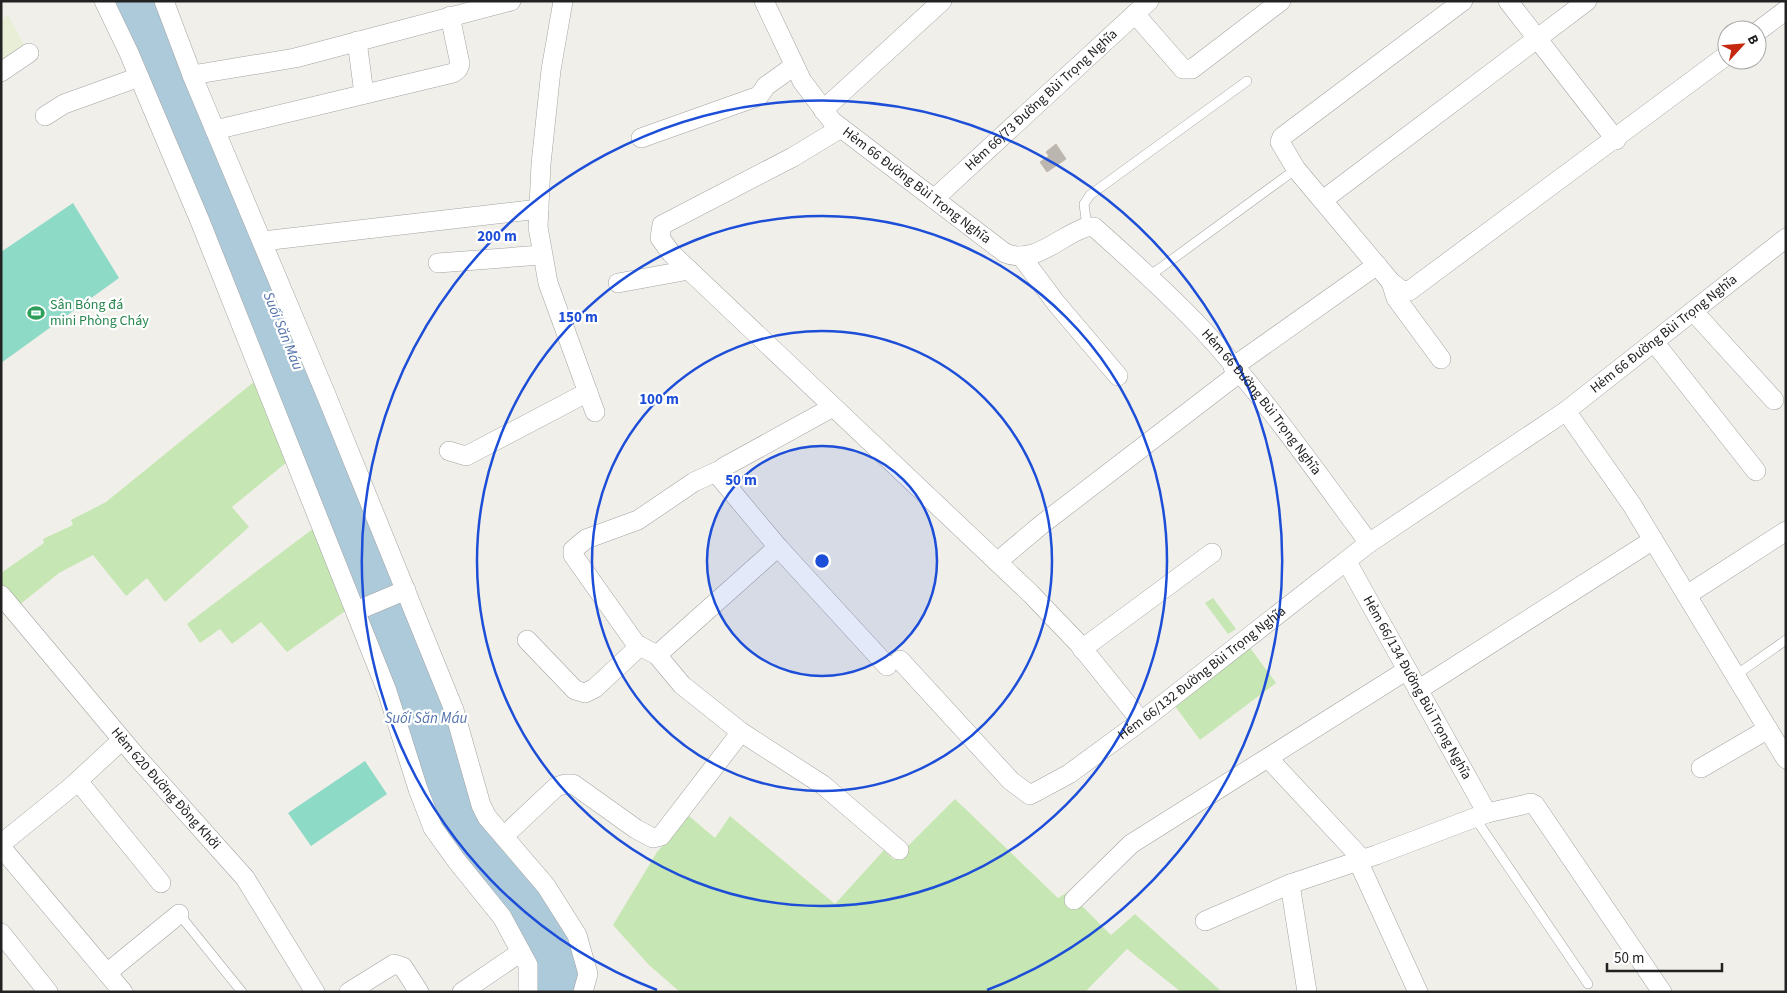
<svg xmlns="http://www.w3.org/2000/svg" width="1787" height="993" viewBox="0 0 1787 993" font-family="'Source Sans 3',sans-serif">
<rect width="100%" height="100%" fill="#f1efe9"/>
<!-- farmland -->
<path fill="#e9eed6" d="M8 15 27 51 1 69V20Z"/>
<!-- grass -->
<path fill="#c6e7b3" d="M255 381 287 462 232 507 249 527 165 602 147 578 126 596 93 555 59 573 18 606 1 586V573L44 543 43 539 73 525 71 520 106 502Z
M314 528 348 609 287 652 261 622 232 644 220 629 200 643 187 624Z
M1213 598 1236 629 1228 634 1205 603Z
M1248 645 1276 683 1200 740 1172 702Z
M955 799 1058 898 1068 892 1111 935 1135 914 1220 990 1217 992H1181L1127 949 1085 992H680L649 965 613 925 657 852 689 816 715 838 730 816 835 904 884 850 894 860Z"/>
<!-- pitch -->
<path fill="#8ddac7" d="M73 203 119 278 1 363V252Z
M365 761 387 794 311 846 288 813Z"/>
<!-- water -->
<path fill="#adcadb" d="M110 1H159L447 708 476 805 540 888 572 937 582 974 577 992H534V965L438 825Z"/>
<!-- building -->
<path fill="#bbb6af" stroke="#c2b9ac" d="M1056 144 1066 159 1047 172 1040 162 1049 156 1046 152Z"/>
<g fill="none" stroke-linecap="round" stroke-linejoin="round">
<!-- service casing -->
<g stroke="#a3a3a3" stroke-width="10">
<path id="service" d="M1087 227 1084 204 1090 195 1247 81
M1148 277 1296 169
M1736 675 1786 640
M1475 818 1588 984
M179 914 242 992"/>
</g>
<!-- minor casing -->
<g stroke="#a3a3a3" stroke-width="20">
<g id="minor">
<path d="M104 1 129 53 200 221 387 691 418 789 433 828 456 860 502 917 528 965V992"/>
<path d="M164 1 192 75 327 397 454 710 481 805 487 817 546 886 577 935 588 974 583 992"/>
<path d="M563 1 551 70 541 164 538 227 548 283 595 412"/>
<path id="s1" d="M764 1 802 81 832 121 1005 253C1035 266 1060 235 1087 227H1094C1130 259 1168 293 1201 328 1263 395 1315 470 1369 543L1566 411 1786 238"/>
<path d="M1463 1 1282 137 1280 142 1296 169 1391 282 1401 290 1409 291 1727 55"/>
<path d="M1508 1 1616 140"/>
<path d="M1135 14 1183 69H1192L1281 1"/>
<path d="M1757 32 1786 10"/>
<path d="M357 41 364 94"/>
<path d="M1 72 29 53"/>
<path d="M192 75 295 58 511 1"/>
<path d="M823 110 942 1"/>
<path d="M45 116 64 104 139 77"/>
<path d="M841 128 793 157 662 225 660 238 671 253 1031 594 1078 643 1141 721"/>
<path d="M215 130 453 73 458 69 460 64 450 16"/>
<path d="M641 138 759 96 766 86 794 66"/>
<path id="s2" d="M934 199 1149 1"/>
<path d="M1323 200 1587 1"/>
<path d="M263 241 539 209"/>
<path d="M1021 256 1056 303 1118 376"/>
<path d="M438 263 541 255"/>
<path d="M1391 282 1396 298 1441 359"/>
<path d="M618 283 689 270"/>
<path d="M1693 311 1774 400"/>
<path d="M1654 342 1756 471"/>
<path d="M1233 367 1377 265"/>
<path d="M833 407 724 467 717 474 778 547 887 666"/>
<path d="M1566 411 1632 505 1786 759"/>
<path d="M449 451 466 456 588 392"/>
<path d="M778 547 657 655 682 685 741 732 823 785 899 850"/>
<path d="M997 562 1041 525 1239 373"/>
<path id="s3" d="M1347 562 1487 813"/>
<path id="s4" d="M1 595 135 755 245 878 315 992"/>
<path d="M1687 595 1786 531"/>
<path d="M356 611 406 590"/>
<path d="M527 640 575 690 585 693 595 688 640 646"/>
<path d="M1082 649 1212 553"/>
<path d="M657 655 636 644 573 555V550L586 539 638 520 694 482 718 471"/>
<path id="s5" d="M900 660 1011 781 1030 795 1069 774 1148 716 1369 543"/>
<path d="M1418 690 1653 540"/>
<path d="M1268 758 1363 860"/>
<path d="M1701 768 1768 729"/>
<path d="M78 781 161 883"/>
<path d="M504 836 556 787 565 784H573L636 829 653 838 661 836 741 732"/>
<path d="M1 844 70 788 122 740"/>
<path d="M1 847 123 992"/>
<path d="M1358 861 1418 992"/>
<path d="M1074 900 1131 844 1407 670"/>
<path d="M1205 921 1290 884"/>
<path d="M1 933 48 992"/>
<path d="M107 973 179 914"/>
<path d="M349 992 394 964 403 967 419 992"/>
<path d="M462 992 521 952"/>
<path d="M1307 992 1290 884 1376 855 1487 813 1531 803 1535 805 1662 992"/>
</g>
</g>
<!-- service -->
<use href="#service" stroke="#fff" stroke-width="9"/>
<!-- minor -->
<use href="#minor" stroke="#fff" stroke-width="19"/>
</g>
<!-- distance rings -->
<circle cx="822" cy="561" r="115" fill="#1d4ed8" fill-opacity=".12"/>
<g fill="none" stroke="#1d4ed8" stroke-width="2.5">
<circle cx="822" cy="561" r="115"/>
<circle cx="822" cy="561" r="230"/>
<circle cx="822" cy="561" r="345"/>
<path d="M657 990A460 460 0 1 1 987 990"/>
</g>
<!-- icons -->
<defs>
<g id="stadium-bare" transform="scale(1.35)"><path d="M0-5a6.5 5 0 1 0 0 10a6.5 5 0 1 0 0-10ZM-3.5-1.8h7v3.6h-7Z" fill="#2e9e5b" stroke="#fff" stroke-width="2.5" paint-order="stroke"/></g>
</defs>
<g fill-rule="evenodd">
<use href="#stadium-bare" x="36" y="313"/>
</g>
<g text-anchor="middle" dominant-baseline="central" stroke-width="4.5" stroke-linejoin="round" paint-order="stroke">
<!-- street labels -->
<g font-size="14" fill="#222" stroke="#fff">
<text stroke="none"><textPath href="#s2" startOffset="146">Hẻm 66/73 Đường Bùi Trọng Nghĩa</textPath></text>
<text stroke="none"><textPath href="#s1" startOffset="245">Hẻm 66 Đường Bùi Trọng Nghĩa</textPath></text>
<text stroke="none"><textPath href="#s1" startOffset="1234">Hẻm 66 Đường Bùi Trọng Nghĩa</textPath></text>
<text stroke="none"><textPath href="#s1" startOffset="695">Hẻm 66 Đường Bùi Trọng Nghĩa</textPath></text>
<text stroke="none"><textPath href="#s5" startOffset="399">Hẻm 66/132 Đường Bùi Trọng Nghĩa</textPath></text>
<text stroke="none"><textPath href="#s3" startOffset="144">Hẻm 66/134 Đường Bùi Trọng Nghĩa</textPath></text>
<text stroke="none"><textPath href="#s4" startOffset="254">Hẻm 620 Đường Đồng Khởi</textPath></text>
</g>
<!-- leisure labels -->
<g font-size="14" fill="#27864d" stroke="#fff" text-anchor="start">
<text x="50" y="305">Sân Bóng đá<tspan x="50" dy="16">mini Phòng Cháy</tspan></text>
</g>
<!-- water labels -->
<g font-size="15" font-style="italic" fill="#5373ac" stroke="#fff">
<text transform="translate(283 331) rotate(68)">Suối Săn Máu</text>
<text x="426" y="718">Suối Săn Máu</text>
</g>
</g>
<circle cx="822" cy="561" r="8" fill="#1d4ed8" stroke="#fff" stroke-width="2.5"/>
<g font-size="15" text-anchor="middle" font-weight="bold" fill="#1d4ed8" stroke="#fff" stroke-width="4.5" stroke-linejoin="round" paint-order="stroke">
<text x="497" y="241">200 m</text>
<text x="578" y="322">150 m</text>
<text x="659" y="404">100 m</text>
<text x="741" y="485">50 m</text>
</g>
<!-- border -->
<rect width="1787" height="993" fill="none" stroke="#222222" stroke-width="5"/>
<!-- north arrow -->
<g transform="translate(1742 45) rotate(64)"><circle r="24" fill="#ffffff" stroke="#a7a7a7"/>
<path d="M0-4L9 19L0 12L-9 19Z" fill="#c5280e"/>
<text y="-8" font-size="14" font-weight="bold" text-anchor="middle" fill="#222222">B</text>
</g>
<!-- scale -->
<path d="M1607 963v8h115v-8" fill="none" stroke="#222222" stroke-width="2.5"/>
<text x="1614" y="963" font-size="15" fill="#222222" stroke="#ffffff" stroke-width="4" paint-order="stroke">50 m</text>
</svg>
